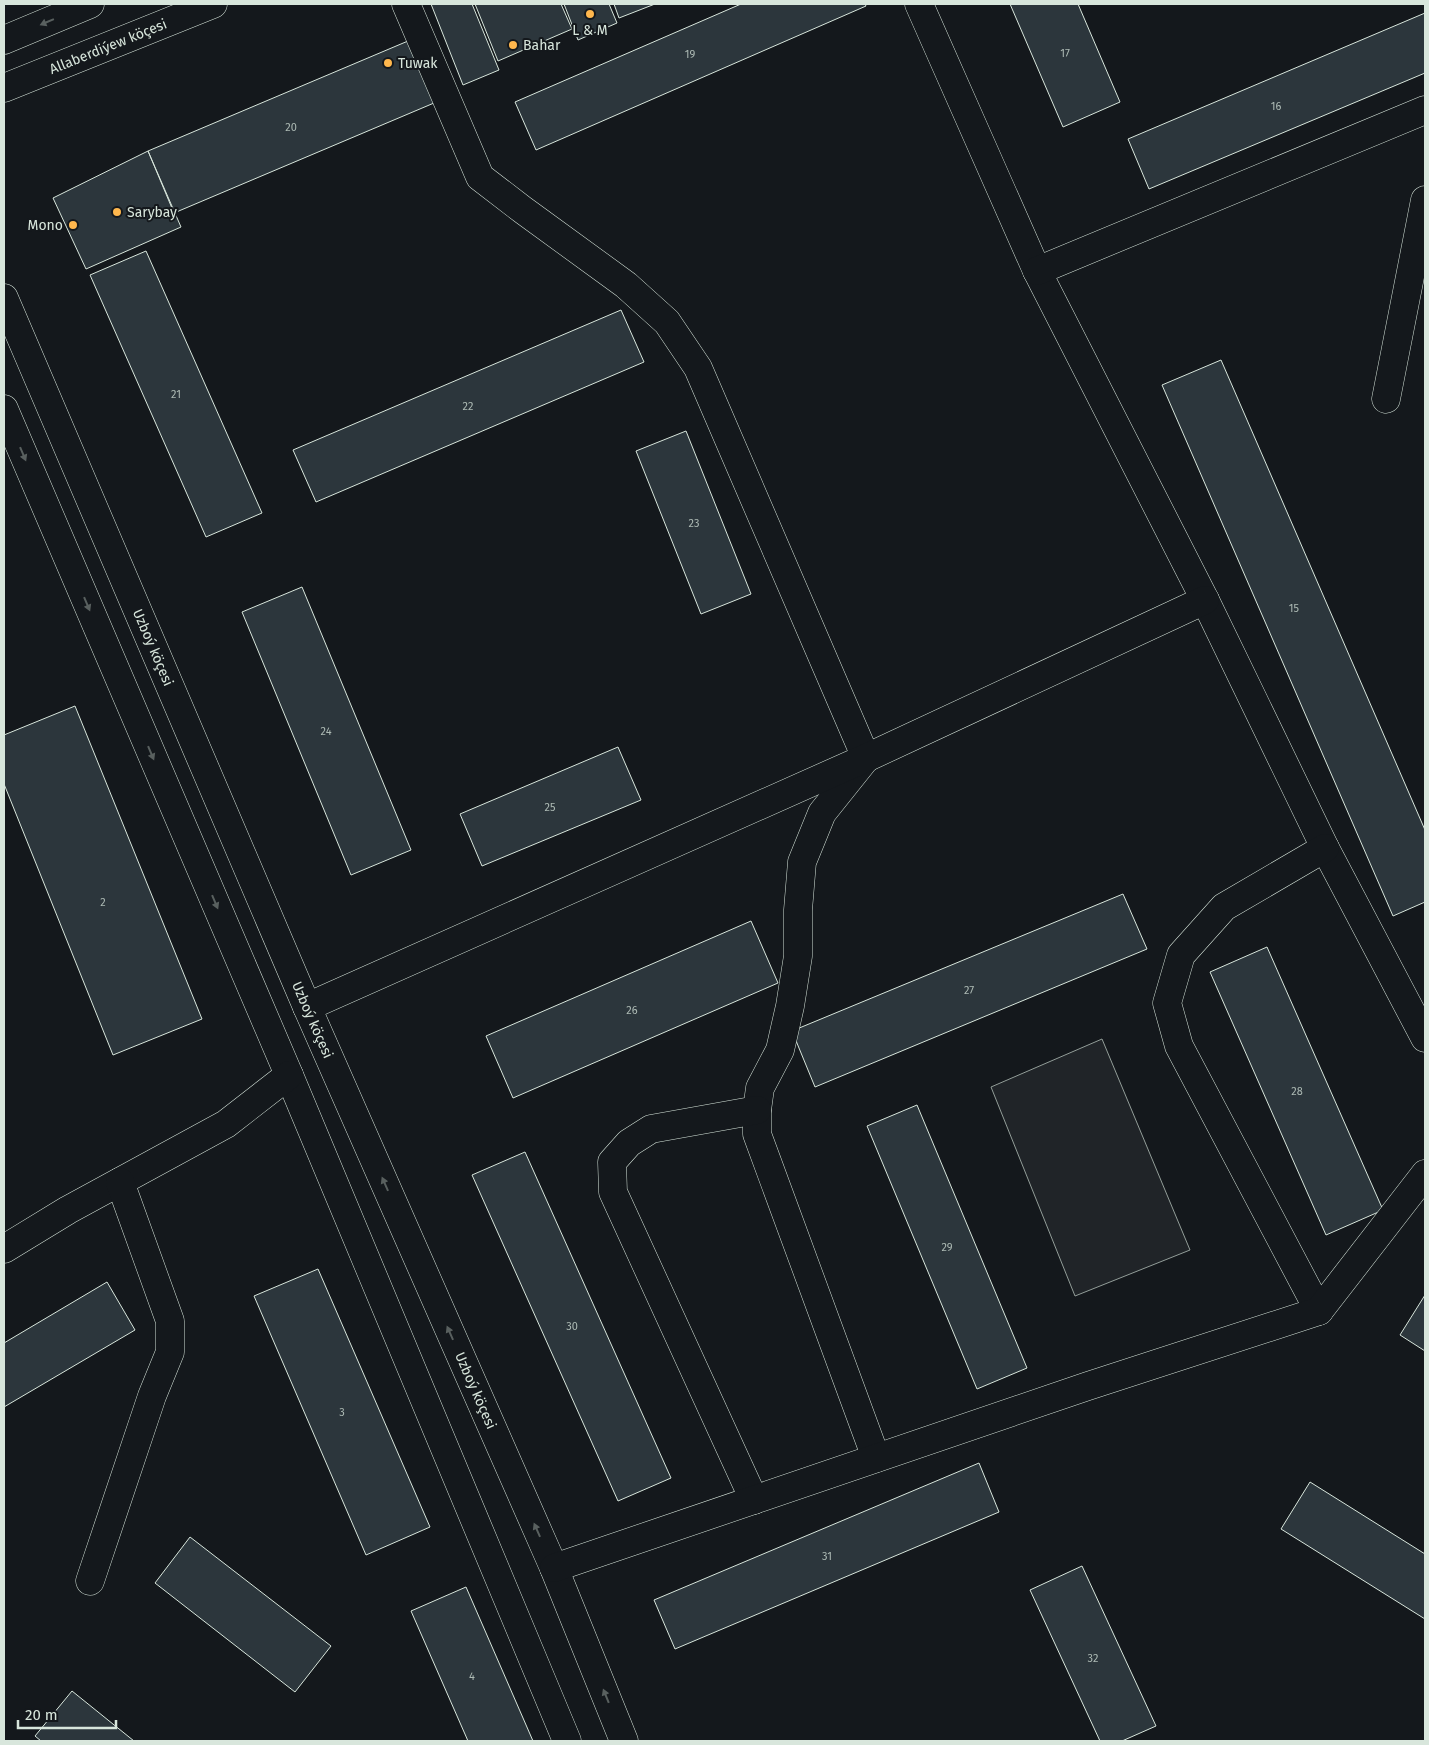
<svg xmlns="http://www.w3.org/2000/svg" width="1429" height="1745" viewBox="0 0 1429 1745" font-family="'Fira Sans',sans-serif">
<rect width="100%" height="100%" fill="#14181c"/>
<!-- green -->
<path fill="#202428" stroke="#939e99" d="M1102 1039 1190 1250 1075 1296 991 1087Z"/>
<!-- building -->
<path fill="#2c363c" stroke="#d8e6dc" d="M431 4H472L499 70 463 85Z
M475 4H561L572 29 498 61Z
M564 4H609L617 23 578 40Z
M614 4H655L619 18Z
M741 4H865L866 6 536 150 515 102Z
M1010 4H1078L1120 102 1063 127Z
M1425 13V73L1149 189 1128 139Z
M408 41 434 103 174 213 148 151Z
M148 151 181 227 86 269 53 198Z
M146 251 262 513 206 537 90 275Z
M621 310 644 362 316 502 293 450Z
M1221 360 1425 830V902L1393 916 1162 385Z
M686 431 751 594 701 614 636 451Z
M302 587 411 850 351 875 242 612Z
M75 706 202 1019 113 1055 4 784V735Z
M618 747 641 800 482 866 460 814Z
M1123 894 1147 949 815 1087 792 1031Z
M751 921 778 983 513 1098 486 1036Z
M1267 947 1383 1210 1326 1235 1210 972Z
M917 1105 1027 1368 977 1389 867 1126Z
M525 1152 671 1478 618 1501 472 1175Z
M318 1269 430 1527 366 1555 254 1296Z
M107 1282 135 1330 4 1407V1343Z
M1425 1295V1351L1400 1335Z
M979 1463 999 1512 675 1649 654 1600Z
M1310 1482 1425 1554V1619L1281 1529Z
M190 1537 331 1646 295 1692 155 1583Z
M1082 1566 1156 1726 1122 1741H1100L1030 1590Z
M466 1587 533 1741H468L411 1611Z
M72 1691 134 1741H41L35 1736Z"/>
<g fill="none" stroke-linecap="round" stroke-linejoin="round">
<!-- minor casing -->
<g stroke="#d8e6dc" stroke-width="29">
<g id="minor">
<path d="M406 4 480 177 523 210 626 285 667 322 698 368 866 758 822 813 802 862 798 910V956L790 1006 780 1050 760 1088 757 1110V1134L876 1458"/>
<path d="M919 4 1037 271 1205 600 1325 848 1425 1038"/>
<path d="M4 40 90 4"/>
<path id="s1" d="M4 88 213 4"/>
<path d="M1037 271 1425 110"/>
<path id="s2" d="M4 298 307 1007 554 1568 624 1741"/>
<path d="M1386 399 1425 200"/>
<path d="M4 409 289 1075 567 1741"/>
<path d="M307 1007 866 758 1205 600"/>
<path d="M4 1249 68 1210 226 1124 289 1075"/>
<path d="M1319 1311 1179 1046 1167 1003 1181 955 1224 907 1325 848"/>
<path d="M754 1500 613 1192 612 1162 629 1143 651 1129 757 1110"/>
<path d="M554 1568 1088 1386 1319 1311 1425 1174"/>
<path d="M90 1581 152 1396 170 1352V1321L120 1182"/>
</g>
</g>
<!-- minor -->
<use href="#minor" stroke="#14181c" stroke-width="28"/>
</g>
<!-- one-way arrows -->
<defs><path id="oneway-solid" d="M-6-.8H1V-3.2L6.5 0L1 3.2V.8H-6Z" transform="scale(1.25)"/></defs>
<g fill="#59605f">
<use href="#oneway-solid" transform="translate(47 22) rotate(157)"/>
<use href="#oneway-solid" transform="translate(23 454) rotate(67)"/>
<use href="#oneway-solid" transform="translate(87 604) rotate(67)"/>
<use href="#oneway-solid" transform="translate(151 753) rotate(67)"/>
<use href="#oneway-solid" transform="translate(215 902) rotate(67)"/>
<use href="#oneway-solid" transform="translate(385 1184) rotate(-114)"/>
<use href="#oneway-solid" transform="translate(450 1333) rotate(-114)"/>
<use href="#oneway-solid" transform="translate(537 1530) rotate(-114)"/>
<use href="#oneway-solid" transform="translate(606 1696) rotate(-112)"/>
</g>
<!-- markers -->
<g fill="#ffb74d" stroke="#14181c" stroke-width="2">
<circle cx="590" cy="14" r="5"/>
<circle cx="513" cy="45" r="5"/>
<circle cx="388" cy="63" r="5"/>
<circle cx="117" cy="212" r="5"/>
<circle cx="73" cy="225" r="5"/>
</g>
<g text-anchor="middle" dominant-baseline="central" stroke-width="4" stroke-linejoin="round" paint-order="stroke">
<!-- number labels -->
<g font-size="11" fill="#adbab4">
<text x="1065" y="53">17</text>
<text x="690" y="54">19</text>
<text x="1276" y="106">16</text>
<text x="291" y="127">20</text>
<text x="176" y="394">21</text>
<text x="468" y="406">22</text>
<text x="694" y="523">23</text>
<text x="1294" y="608">15</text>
<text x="326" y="731">24</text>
<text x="550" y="807">25</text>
<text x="103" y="902">2</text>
<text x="969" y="990">27</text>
<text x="632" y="1010">26</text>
<text x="1297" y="1091">28</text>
<text x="947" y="1247">29</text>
<text x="572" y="1326">30</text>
<text x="342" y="1412">3</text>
<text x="827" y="1556">31</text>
<text x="1093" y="1658">32</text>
<text x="472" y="1676">4</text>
</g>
<!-- poi labels -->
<g font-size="14" fill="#d8e6dc" stroke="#14181c" text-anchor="start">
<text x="590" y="30" text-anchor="middle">L &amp; M</text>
<text x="523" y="45">Bahar</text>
<text x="398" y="63">Tuwak</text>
<text x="127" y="212">Sarybay</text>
<text x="63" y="225" text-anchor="end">Mono</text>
</g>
<!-- street labels -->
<g font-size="14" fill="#d8e6dc" stroke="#14181c">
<text stroke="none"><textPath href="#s1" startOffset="112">Allaberdiýew köçesi</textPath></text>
<text stroke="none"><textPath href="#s2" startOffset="380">Uzboý köçesi</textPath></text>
<text stroke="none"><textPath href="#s2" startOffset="785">Uzboý köçesi</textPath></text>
<text stroke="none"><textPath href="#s2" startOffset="1190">Uzboý köçesi</textPath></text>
</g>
</g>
<!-- border -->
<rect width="1429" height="1745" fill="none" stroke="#d8e6dc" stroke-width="10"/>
<!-- scale -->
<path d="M18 1720v8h98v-8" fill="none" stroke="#d8e6dc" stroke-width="2.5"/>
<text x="25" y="1720" font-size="15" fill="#d8e6dc" stroke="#14181c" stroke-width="4" paint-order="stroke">20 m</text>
</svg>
